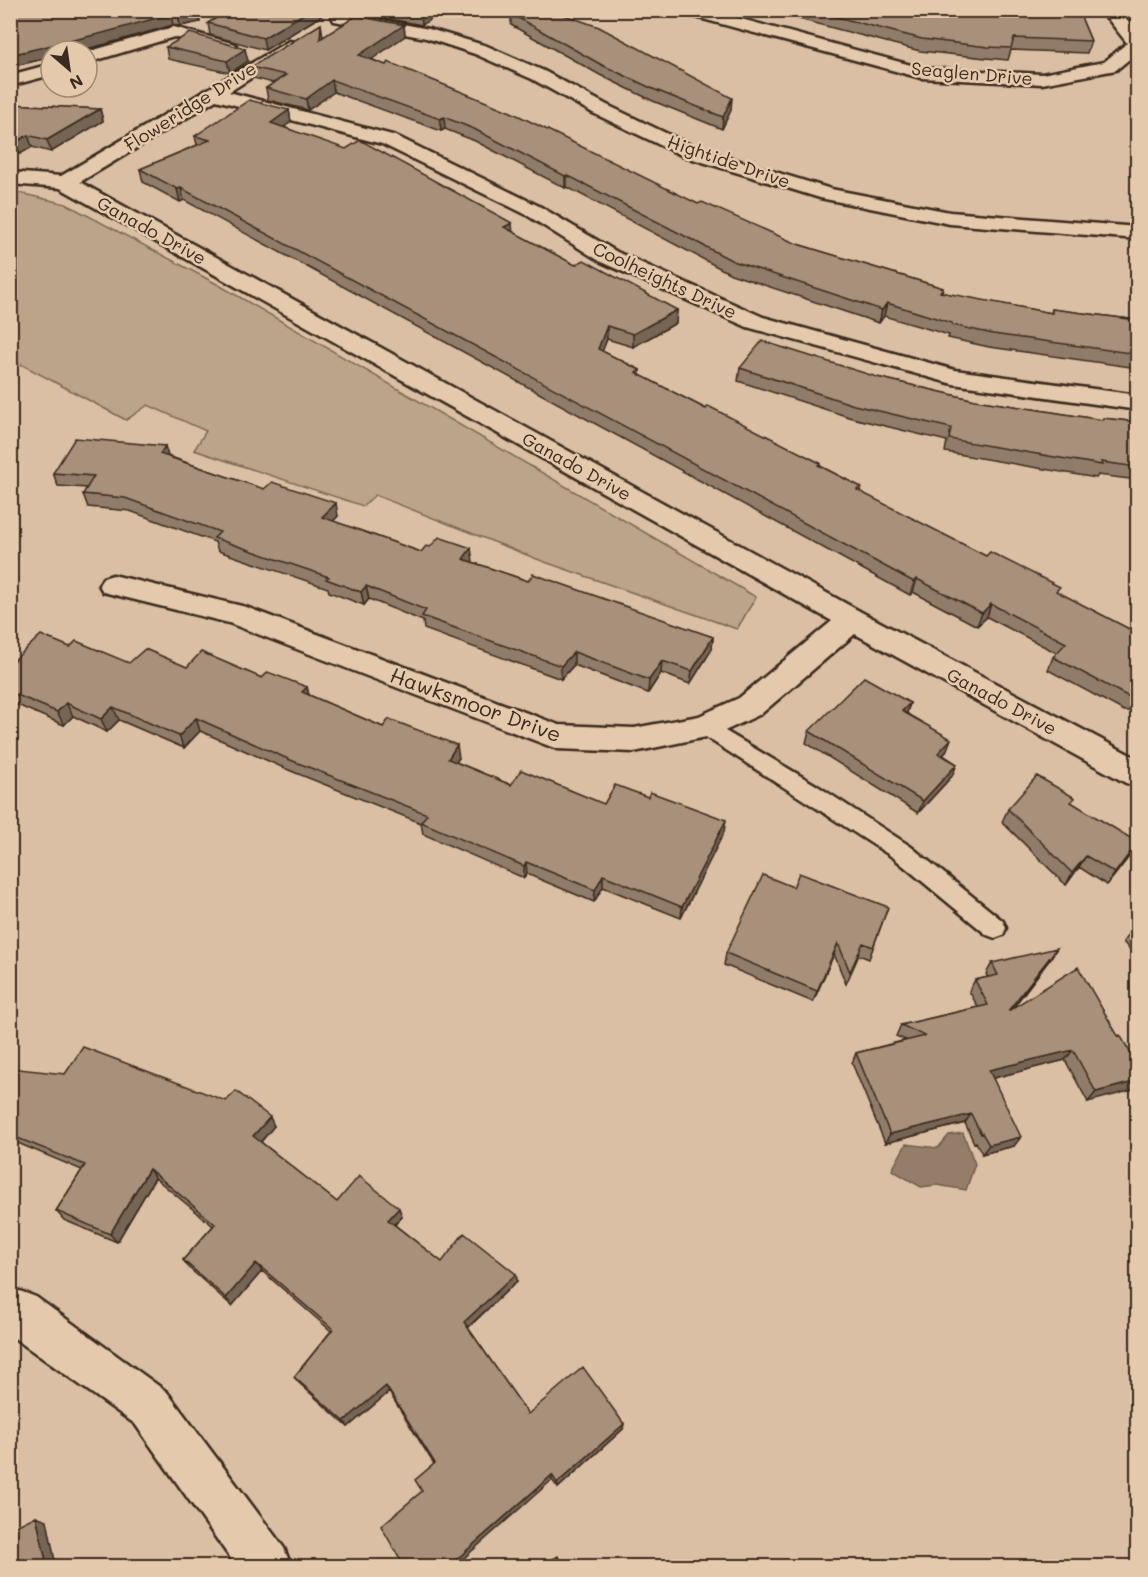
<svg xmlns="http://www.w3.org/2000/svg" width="1148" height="1577" viewBox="0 0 1148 1577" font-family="Mali,sans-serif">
<rect width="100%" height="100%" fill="#dabfa4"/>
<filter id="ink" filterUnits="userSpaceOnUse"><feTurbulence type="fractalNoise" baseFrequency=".0167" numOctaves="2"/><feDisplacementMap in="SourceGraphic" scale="12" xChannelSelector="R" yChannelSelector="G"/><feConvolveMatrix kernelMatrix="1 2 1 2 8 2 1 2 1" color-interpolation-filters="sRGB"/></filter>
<g filter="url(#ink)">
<!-- green -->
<path fill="#bca48a" stroke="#7c6754" stroke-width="1.5" d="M11 191 66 204 217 284 756 597 737 629 542 561 375 495 363 506 194 450 206 431 148 405 126 420 17 362 11 364Z"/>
<!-- water -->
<path fill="#947e69" stroke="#705c4b" stroke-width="1.5" d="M963 1133 975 1164 966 1190 937 1185 921 1187 892 1170 906 1144 938 1148 949 1135Z"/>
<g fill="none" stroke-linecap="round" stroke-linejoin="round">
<!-- service casing -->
<g stroke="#3b2a1e" stroke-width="5">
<path id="service" d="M705 719 816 785 910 846 1003 921 1006 928 1003 935 995 938 987 935 894 858 698 732 695 727 698 722Z"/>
</g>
<!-- minor casing -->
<g stroke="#3b2a1e" stroke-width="5">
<path id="minor" d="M679 10H708L922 68 1042 74 1104 62 1127 43 1108 19 1096 10H1118L1138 33V52L1116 70 1042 84 921 78 681 13Z
M340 12 429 29 487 46 544 71 607 105 697 148 831 189 950 212 1138 227V239L950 224 820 198 683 156 593 113 532 79 475 54 426 38 334 21 332 17Z
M174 27 235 44 238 48 235 52 229 53 174 37 87 63V52Z
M289 41 295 42 298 46 295 50 229 92 396 136 539 206 617 252 763 317 955 370 1138 395V410L953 384 747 327 601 262 525 214 382 144 216 100 80 182 863 613 1138 759V787L1126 783 855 634 761 714 716 735 634 752 557 749 229 623 103 592 99 585 103 578 113 575 246 607 559 725 634 728 699 716 739 698 832 621 60 188 10 184V172L61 176Z
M51 64V75L10 86V75Z
M10 1291H20L36 1297 167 1392 284 1548 291 1566H236L135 1424 10 1335Z"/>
</g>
<!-- service -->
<use href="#service" fill="#e4c9ac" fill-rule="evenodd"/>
<!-- minor -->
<use href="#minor" fill="#e4c9ac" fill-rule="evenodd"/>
</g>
<!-- wall -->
<path fill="#907c69" stroke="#3b2a1e" stroke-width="1.5" d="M10 10H197L200 22 180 26 173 25 106 44 10 67Z
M230 10H326V13L265 50 210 35 208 23Z
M373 10H472L458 20 437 15 422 25 374 16Z
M765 10H1078L1091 41 1087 53 1011 50 1008 60 986 58 920 51Z
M511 14 731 110 722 129 653 101 600 75 511 25Z
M404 25 405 36 371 59 698 204 797 244 943 288 942 293 1051 313 1052 309 1137 320V368L989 347 948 338 949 335 884 316 879 323 731 274 567 187 565 188 475 141 445 129 441 131 334 92 308 110 268 100 266 88 274 83 253 78 251 67 323 36V37Z
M166 47 248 61 230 73 168 59Z
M10 104 100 109 103 121 51 152 32 147 20 154 10 152Z
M289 110 291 122 284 127 513 232 575 265 677 310 676 323 633 347 607 339 602 351 640 370V375L706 409 820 463V466L861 487 860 492 1137 633V708L1135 711H1124L1048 670 1053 657 1057 653 987 617 977 626 913 592 910 595 184 200 180 202 143 182 140 169 197 145 195 136Z
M740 368 877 377 975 400 1102 420 1103 418 1137 422V480L1098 475 1096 478 945 452 947 441 852 418 738 381Z
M168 456 338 516 333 521 421 552 430 547 471 548 472 562 528 581 713 637 712 649 690 684 661 673 648 693 574 665 561 679 424 629 423 621 369 599 364 605 329 592 328 588 218 551 215 542 130 511 88 507 83 494 87 488 58 486 53 473Z
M70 647 129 663 187 667 262 678 307 687 309 695 383 727 459 758 456 762 511 785 604 804 724 832 681 918 603 887 594 902 527 874 524 878 423 834 421 823 291 771 200 731 184 748 119 720 107 732 73 716 64 725 10 702V664Z
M910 703 907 713 946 752 943 755 957 764 952 776 918 813 806 743 809 731Z
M1072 803 1131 854 1107 885 1079 867 1066 885 1002 822 1008 809Z
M793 887 888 907 869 959 859 955 846 984 834 954 813 1002 724 965 726 953Z
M1137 929V957L1123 942 1131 930Z
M1050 959 1012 1009 1118 1036 1137 1064 1088 1102 1065 1060 992 1078 1014 1146 982 1154 976 1142 974 1143 965 1123 885 1143 852 1063 856 1053 906 1040 896 1036 901 1025 978 1007 969 991 975 980 988 977 986 974 992 963Z
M10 1068 274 1126 261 1142 337 1202 402 1216 395 1225 442 1262 516 1274 517 1281 468 1328 528 1414 623 1429 558 1488 552 1480 422 1491 434 1464 389 1392 348 1427 299 1383 294 1377 331 1331 262 1271 232 1306 189 1268 183 1260 213 1226 155 1178 117 1242 64 1220 56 1211 82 1170 13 1141 10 1146Z"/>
<!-- shaded-wall -->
<path fill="#766555" stroke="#3b2a1e" stroke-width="1.5" d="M197 10 200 22 180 26 178 15Z
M310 10H326V13L265 50 263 38Z
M426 10H436L437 15 422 25 421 14Z
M457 10H472L458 20Z
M171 14 173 25 106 44 78 51H51V57L10 67V55Z
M321 24 323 36 321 50 320 39Z
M404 25 405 36 361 67 359 55Z
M245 49 248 61 230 73 227 61Z
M332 80 334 92 308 110 306 99Z
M732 98 731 110 722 129 723 117Z
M100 109 103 121 51 152 47 140Z
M289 110 291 122 273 135 271 123Z
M444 117 445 129 441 131 440 119Z
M28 135 32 147 20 154 16 142Z
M567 175V187L565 188V176Z
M181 188 184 200 180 202 177 189Z
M512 223 513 236 504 227Z
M887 303 884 316 879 323 882 310Z
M677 310 676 323 633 347V334Z
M607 326V339L598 362V349Z
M165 446 169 459 160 454Z
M336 503 338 516 325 530 322 517Z
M471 548 473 561 464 572 463 559Z
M917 579 913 592 910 595 914 582Z
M366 586 369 599 364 605 361 592Z
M991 604 987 617 977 626 982 613Z
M713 637 712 649 690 684 692 671Z
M574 652V665L561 679V666Z
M662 661 661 673 648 693 649 680Z
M307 687 310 700 302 692Z
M66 703 73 716 64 725 57 712Z
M910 703 906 716 902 711Z
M113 707 119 720 107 732 101 719Z
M196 718 200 731 184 748 179 736Z
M951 739 946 752 934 765 938 753Z
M457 745 459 758 449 771 448 759Z
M957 764 952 776 918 813 923 801Z
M726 820 724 832 681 918 682 907Z
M1137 844 1131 854 1107 885 1115 873Z
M1086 856 1079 867 1066 885 1072 873Z
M526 862 527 874 524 878V866Z
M603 875V887L594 902 595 890Z
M838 943 834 954 813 1002 817 991Z
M1057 948 1050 959 1002 1022 1008 1011Z
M1073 1050 1065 1060 982 1081 989 1070Z
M1137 1081V1089L1088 1102 1096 1092Z
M971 1114 965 1123 885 1143 890 1134Z
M270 1117 274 1126 258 1145 253 1136Z
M1021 1137 1014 1146 982 1154 989 1145Z
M149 1169 155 1178 117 1242 110 1234Z
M399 1208 402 1216 391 1228 388 1220Z
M256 1263 262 1271 232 1306 226 1298Z
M516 1274 517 1281 466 1329 464 1322Z
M386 1386 389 1392 348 1427 344 1421Z
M624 1424 623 1429 558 1488 557 1483Z
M552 1475V1480L455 1566H449Z
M36 1516 47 1520 56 1566H47Z
M134 1563 142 1566H134Z"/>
<!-- building -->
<path fill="#a8907a" stroke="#3b2a1e" stroke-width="1.5" d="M10 10H197L178 15 171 14 103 33 10 55Z
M230 10H310L263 38 208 23Z
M402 10H426L421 14Z
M512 10H550L599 27 732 98 723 117 653 89 600 64 511 14Z
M810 10H1078L1091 41 1014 38 1011 48 988 47 922 39Z
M356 16 404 25 359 55 386 65 388 62 511 112 698 204 702 202 797 244 943 288 940 292 1052 313V309L1137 320V354L993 334 952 325V323L887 303 882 310 733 261 567 175 565 176 474 129 444 117 440 119 332 80 306 99 266 88 286 75 251 67 321 24 320 39Z
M190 33 245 49 227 61 166 47Z
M249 100 289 110 271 123 346 149 360 140 512 223 504 227 575 265 584 260 677 310 633 334 607 326 598 349 640 370 636 373 706 409 708 406 820 463 818 465 861 487 857 490 986 556 990 552 1060 587 1056 591 1137 633V698H1131L1053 657 1066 643 991 604 982 613 917 579 914 582 181 188 177 189 140 169 210 140 195 136Z
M10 104 100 109 47 140 28 135 16 142 10 141Z
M762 341 877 377 975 400 1103 420V418L1137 422V467L1101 462 1102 465 949 439 951 428 854 405 740 368Z
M75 438 165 446 160 454 264 489 272 482 336 503 322 517 421 552 426 546 430 547 439 537 471 548 463 559 528 581 533 574 713 637 692 671 662 661 649 680 574 652 561 666 422 616 426 610 366 586 361 592 326 579 329 577 214 538 220 532 125 498 83 494 94 476 53 473Z
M41 635 70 647 76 641 129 663 145 649 187 667 201 652 262 678 268 672 307 687 302 692 383 727 389 719 457 745 448 759 511 785 521 770 604 804 615 785 648 797 650 792 726 820 682 907 603 875 595 890 526 862 524 866 421 822 427 814 288 759 196 718 179 736 113 707 101 719 66 703 57 712 10 692V664Z
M864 677 910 703 902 711 951 739 938 753 957 764 923 801 809 731Z
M1037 776 1075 798 1071 802 1137 842V843L1115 873 1086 856 1072 873 1008 809Z
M799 873 888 907 873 947 863 943 850 972 838 943 817 991 726 953 763 875 793 887Z
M1137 929V937L1131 930Z
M1057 948 1008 1011 1078 967 1118 1036 1120 1035 1137 1064V1081L1096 1092 1073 1050 989 1070 1021 1137 989 1145 982 1133 981 1134 971 1114 890 1134 856 1053 925 1036 901 1025 988 1005 975 980 998 975 992 963Z
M83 1047 226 1101 236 1091 270 1117 253 1136 337 1202 359 1176 399 1208 388 1220 442 1262 464 1233 516 1274 464 1322 528 1414 583 1367 624 1424 557 1483 552 1475 449 1566H404L381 1526 422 1491 415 1480 435 1463 386 1386 344 1421 294 1377 333 1329 256 1263 226 1298 183 1260 215 1224 149 1169 110 1234 56 1211 85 1165 10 1135V1068L65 1074Z
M36 1516 47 1566H10V1529Z
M558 1556 562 1566H541Z
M134 1563V1566H127Z"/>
</g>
<g text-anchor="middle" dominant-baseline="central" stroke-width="5" stroke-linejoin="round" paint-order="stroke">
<!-- far-street labels -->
<g font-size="18" fill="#3b2a1e" stroke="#e4c9ac">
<text transform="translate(972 73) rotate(5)">Seaglen Drive</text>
<text transform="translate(190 106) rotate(-32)">Floweridge Drive</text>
<text transform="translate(729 161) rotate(19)">Hightide Drive</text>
<text transform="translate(152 230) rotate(29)">Ganado Drive</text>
<text transform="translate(665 280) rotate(25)">Coolheights Drive</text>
<text transform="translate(577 466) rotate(29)">Ganado Drive</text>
<text transform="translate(1002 701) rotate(28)">Ganado Drive</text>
</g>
<!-- street labels -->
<g font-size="21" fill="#3b2a1e" stroke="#e4c9ac">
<text transform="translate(476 704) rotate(20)">Hawksmoor Drive</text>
</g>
</g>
<!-- margin -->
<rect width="1148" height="1577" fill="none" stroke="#e4c9ac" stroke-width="36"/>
<rect x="18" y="18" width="1112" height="1541" fill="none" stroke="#3b2a1e" stroke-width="2" filter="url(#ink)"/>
<!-- north arrow -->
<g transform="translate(69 69) rotate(151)"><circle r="28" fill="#e4c9ac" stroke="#a08973" stroke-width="1.5"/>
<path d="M0-4.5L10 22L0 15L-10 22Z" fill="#3b2a1e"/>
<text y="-9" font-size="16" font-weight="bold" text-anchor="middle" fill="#3b2a1e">N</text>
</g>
</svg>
